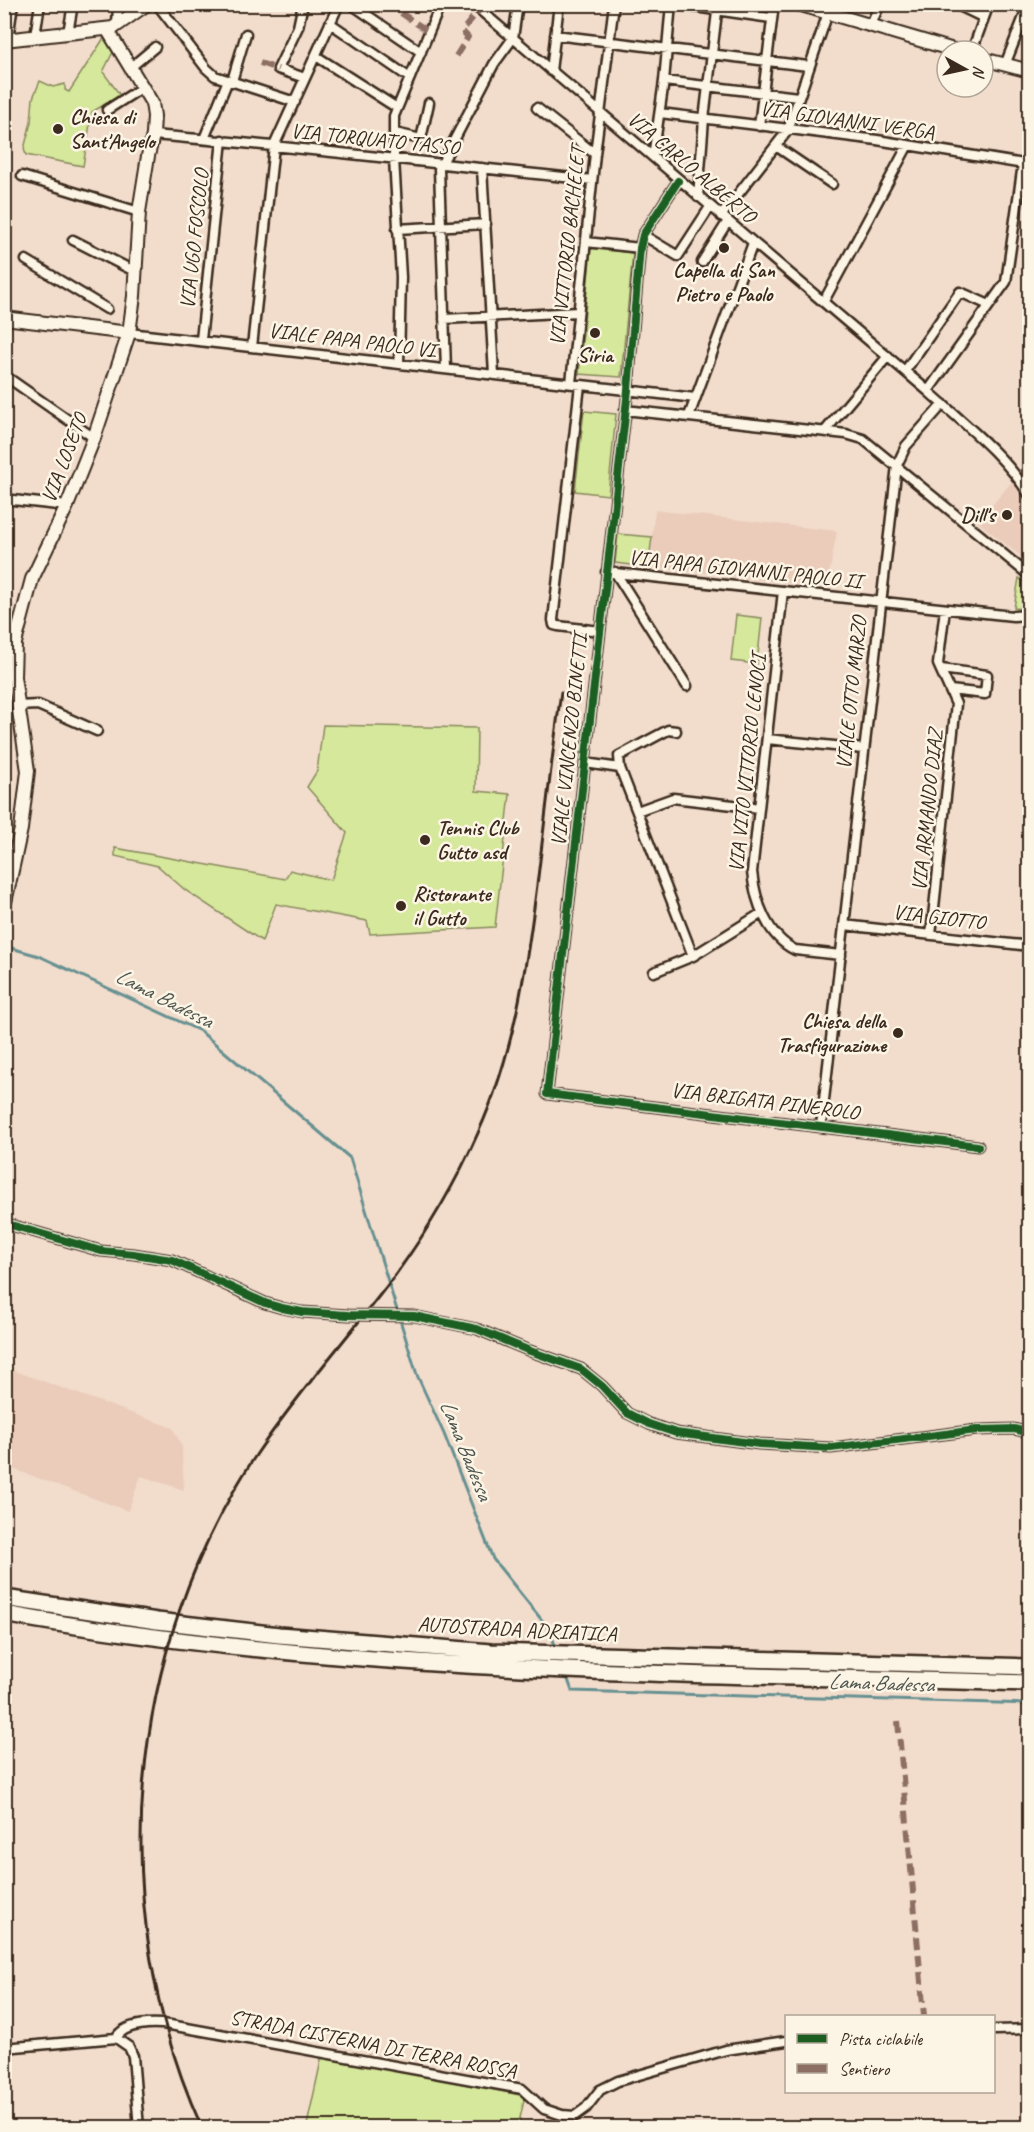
<svg xmlns="http://www.w3.org/2000/svg" width="1034" height="2132" viewBox="0 0 1034 2132" font-family="Caveat,sans-serif">
<rect width="100%" height="100%" fill="#f2ddcc"/>
<filter id="ink" filterUnits="userSpaceOnUse"><feTurbulence type="fractalNoise" baseFrequency=".0167" numOctaves="2"/><feDisplacementMap in="SourceGraphic" scale="12" xChannelSelector="R" yChannelSelector="G"/><feConvolveMatrix kernelMatrix="1 2 1 2 8 2 1 2 1" color-interpolation-filters="sRGB"/></filter>
<g filter="url(#ink)">
<!-- built -->
<path fill="#ebccbb" d="M1013 480 1029 509V563L978 522Z
M655 510 837 531 827 587 648 567Z
M4 1367 173 1428 182 1447 184 1490 141 1476 128 1511 5 1466Z"/>
<!-- green -->
<path fill="#d6e89c" stroke="#88895d" stroke-width="1.5" d="M104 38 113 52 103 72 120 95 92 112 83 166 26 155 24 149 31 122 33 98 40 81 53 87 65 84V90L69 92Z
M591 248 633 253 621 377 579 374Z
M584 411 616 414 608 495 575 491Z
M618 534 652 537 648 567 615 563Z
M1019 578 1029 586V609L1014 608Z
M736 615 762 618 757 664 731 661Z
M323 725 477 728 476 791 510 794 495 927 370 934 367 921 276 904 262 941 185 890 158 866 115 856V848L285 879 290 870 331 880 347 833 307 787 317 771Z
M322 2056 525 2096 518 2127 322 2128 307 2125Z"/>
<g fill="none" stroke-linecap="round" stroke-linejoin="round">
<!-- stream -->
<path stroke="#669091" stroke-width="3" d="M4 946 39 956 200 1031 350 1158 417 1375 444 1434 493 1559 549 1629 556 1648
M566 1674 572 1691 1030 1704"/>
<!-- street casing -->
<g stroke="#3b2a1e" stroke-width="13">
<path id="street" d="M157 4 206 68 215 76 295 102
M303 4 298 27 278 69 305 78
M351 4 421 52
M473 4 928 391C963 423 1005 455 1030 496
M674 4 771 18
M955 4 984 18
M330 23 410 78
M871 24 880 4
M117 26 118 4
M68 33 73 4
M555 35 808 66
M35 36 40 4
M8 39 13 4
M972 51 989 4
M316 56 397 108
M1005 65 1029 4
M131 67 155 47
M551 71 559 4
M232 81 246 34
M664 81 798 97
M537 108 595 154
M107 110 143 87
M660 113 877 140 1030 165
M759 126 774 4
M395 133 421 139 429 103
M153 135C300 147 446 165 592 180
M204 139 228 80
M776 146 832 184
M653 157 664 81 671 4
M482 168 494 374
M22 176 139 212
M678 181 643 235 640 248 628 390 547 1094 978 1146
M698 197 704 119 718 4
M721 216 788 130 831 4
M397 229 486 224
M643 235 678 256 710 207
M73 240 136 272
M586 242 640 248
M26 260 107 309
M702 262 728 221
M824 301 908 145
M444 319 578 312
M129 333 695 398
M201 340 222 140
M252 347 274 146 339 4
M399 364 401 277 394 159V116L437 13
M446 369 439 169 494 64 513 38 518 4
M905 371 960 292 989 305
M4 375 94 438
M571 383 595 154 614 4
M580 385 553 620 554 625 558 626 600 631
M928 391 1006 282 1023 164
M625 410 846 434 863 439 1030 576
M689 416 753 243
M825 431 888 356
M4 499 67 506
M606 572 1013 616 1030 615
M615 572 687 686
M783 591 752 872C755 901 767 936 795 950L841 955
M941 669 987 675 985 694 950 690
M17 706 38 705 97 731
M767 739 863 749
M585 763 620 768 619 756 668 730 676 731
M620 768 693 956
M637 811 673 798 759 808
M844 925 1030 946
M931 935 956 704 938 664 945 609
M654 972 693 956 762 913
M821 1126 897 465 906 446 943 404
M4 1223 101 1251 134 1254 172 1260 265 1303 282 1308 302 1312 348 1315 414 1316 477 1329 530 1351 581 1369 602 1386 627 1413 649 1424 676 1433 759 1444 831 1448 977 1430 1014 1429 1030 1433
M994 2030 1030 2029
M116 2038 129 2047 133 2056 139 2128
M4 2048 116 2038C125 2022 155 2023 170 2025L522 2089 544 2109 562 2115 575 2116 586 2108 600 2090 618 2081 726 2050 786 2041"/>
</g>
<!-- secondary casing -->
<g stroke="#3b2a1e" stroke-width="16">
<path id="secondary" d="M798 4 957 51
M4 40 113 28 147 4
M983 59 1030 71
M4 318 129 333
M4 907 21 829 28 771 14 677 15 643 32 579 67 506 94 438 129 333 134 296 139 212 148 156 153 135 154 116 152 103 107 29"/>
</g>
<!-- highway casing -->
<g stroke="#3b2a1e" stroke-width="20">
<path id="highway" d="M4 1598 157 1621 279 1635 491 1652 1030 1667
M4 1614C343 1675 687 1673 1030 1683"/>
</g>
<!-- street -->
<use href="#street" stroke="#fcf5e5" stroke-width="8"/>
<!-- secondary -->
<use href="#secondary" stroke="#fcf5e5" stroke-width="12"/>
<!-- highway -->
<use href="#highway" stroke="#fcf5e5" stroke-width="15"/>
<!-- rail -->
<path stroke="#3b2a1e" stroke-width="3" d="M202 2128C104 1911 125 1650 258 1452 300 1390 351 1334 396 1274 428 1230 456 1183 478 1133 514 1054 526 970 537 885 545 820 552 756 561 692"/>
<!-- quiet -->
<path stroke="#8d6e63" stroke-width="6" stroke-dasharray="12 6" stroke-linecap="butt" d="M426 4 437 13
M401 13 429 32
M456 56 468 37 462 31 479 10
M260 63 278 69
M898 1721 924 2016"/>
<!-- cycleway casing -->
<g stroke="#fcf5e5" stroke-width="11">
<path id="cycleway" d="M678 181 643 235 640 248 628 390 547 1094 978 1146
M4 1223 101 1251 134 1254 172 1260 265 1303 282 1308 302 1312 348 1315 414 1316 477 1329 530 1351 581 1369 602 1386 627 1413 649 1424 676 1433 759 1444 831 1448 977 1430 1014 1429 1030 1433"/>
</g>
<!-- cycleway -->
<use href="#cycleway" stroke="#1b5e20" stroke-width="8"/>
</g>
</g>
<!-- markers -->
<g fill="#3b2a1e" stroke="#fcf5e5" stroke-width="2">
<circle cx="58" cy="129" r="6"/>
<circle cx="724" cy="248" r="6"/>
<circle cx="595" cy="333" r="6"/>
<circle cx="1007" cy="515" r="6"/>
<circle cx="425" cy="840" r="6"/>
<circle cx="401" cy="906" r="6"/>
<circle cx="898" cy="1033" r="6"/>
</g>
<g text-anchor="middle" dominant-baseline="central" stroke-width="5" stroke-linejoin="round" paint-order="stroke">
<!-- poi labels -->
<g font-size="21" font-weight="bold" fill="#3b2a1e" stroke="#fcf5e5" text-anchor="start">
<text x="70" y="117">Chiesa di<tspan x="70" dy="24">Sant'Angelo</tspan></text>
<text x="724" y="270" text-anchor="middle">Capella di San<tspan x="724" dy="24">Pietro e Paolo</tspan></text>
<text x="595" y="355" text-anchor="middle">Siria</text>
<text x="995" y="515" text-anchor="end">Dill's</text>
<text x="437" y="828">Tennis Club<tspan x="437" dy="24">Gutto asd</tspan></text>
<text x="413" y="894">Ristorante<tspan x="413" dy="24">il Gutto</tspan></text>
<text x="886" y="1021" text-anchor="end">Chiesa della<tspan x="886" dy="24">Trasfigurazione</tspan></text>
</g>
<!-- street labels -->
<g font-size="21" fill="#3b2a1e" stroke="#fcf5e5">
<text transform="translate(847 120) rotate(8)">VIA GIOVANNI VERGA</text>
<text transform="translate(375 139) rotate(6)">VIA TORQUATO TASSO</text>
<text transform="translate(692 167) rotate(40)">VIA CARLO ALBERTO</text>
<text transform="translate(194 239) rotate(-84)">VIA UGO FOSCOLO</text>
<text transform="translate(567 246) rotate(-84)">VIA VITTORIO BACHELET</text>
<text transform="translate(352 340) rotate(7)">VIALE PAPA PAOLO VI</text>
<text transform="translate(64 458) rotate(-69)">VIA LOSETO</text>
<text transform="translate(745 569) rotate(6)">VIA PAPA GIOVANNI PAOLO II</text>
<text transform="translate(851 693) rotate(-84)">VIALE OTTO MARZO</text>
<text transform="translate(569 740) rotate(-84)">VIALE VINCENZO BINETTI</text>
<text transform="translate(747 763) rotate(-84)">VIA VITO VITTORIO LENOCI</text>
<text transform="translate(927 810) rotate(-84)">VIA ARMANDO DIAZ</text>
<text transform="translate(939 917) rotate(7)">VIA GIOTTO</text>
<text transform="translate(765 1101) rotate(7)">VIA BRIGATA PINEROLO</text>
<text transform="translate(517 1629) rotate(3)">AUTOSTRADA ADRIATICA</text>
<text transform="translate(373 2044) rotate(11)">STRADA CISTERNA DI TERRA ROSSA</text>
</g>
<!-- water labels -->
<g font-size="22" font-style="italic" fill="#4d544e" stroke="#fcf5e5">
<text transform="translate(164 998) rotate(27)">Lama Badessa</text>
<text transform="translate(466 1450) rotate(68)">Lama Badessa</text>
<text transform="translate(881 1683) rotate(2)">Lama Badessa</text>
</g>
</g>
<!-- margin -->
<rect width="1034" height="2132" fill="none" stroke="#fcf5e5" stroke-width="24"/>
<rect x="12" y="12" width="1010" height="2108" fill="none" stroke="#3b2a1e" stroke-width="2" filter="url(#ink)"/>
<!-- legend -->
<rect x="785" y="2015" width="210" height="78" fill="#fcf5e5" stroke="#afa495" stroke-width="1.5"/>
<rect x="797" y="2034" width="30" height="9" fill="#1b5e20" stroke="#afa495" stroke-width="1.5"/>
<text x="839" y="2045" font-size="18" fill="#3b2a1e">Pista ciclabile</text>
<rect x="797" y="2064" width="30" height="9" fill="#8d6e63" stroke="#afa495" stroke-width="1.5"/>
<text x="839" y="2075" font-size="18" fill="#3b2a1e">Sentiero</text>
<!-- north arrow -->
<g transform="translate(965 69) rotate(98)"><circle r="28" fill="#fcf5e5" stroke="#afa495" stroke-width="1.5"/>
<path d="M0-4.5L10 22L0 15L-10 22Z" fill="#3b2a1e"/>
<text y="-9" font-size="16" font-weight="bold" text-anchor="middle" fill="#3b2a1e">N</text>
</g>
</svg>
